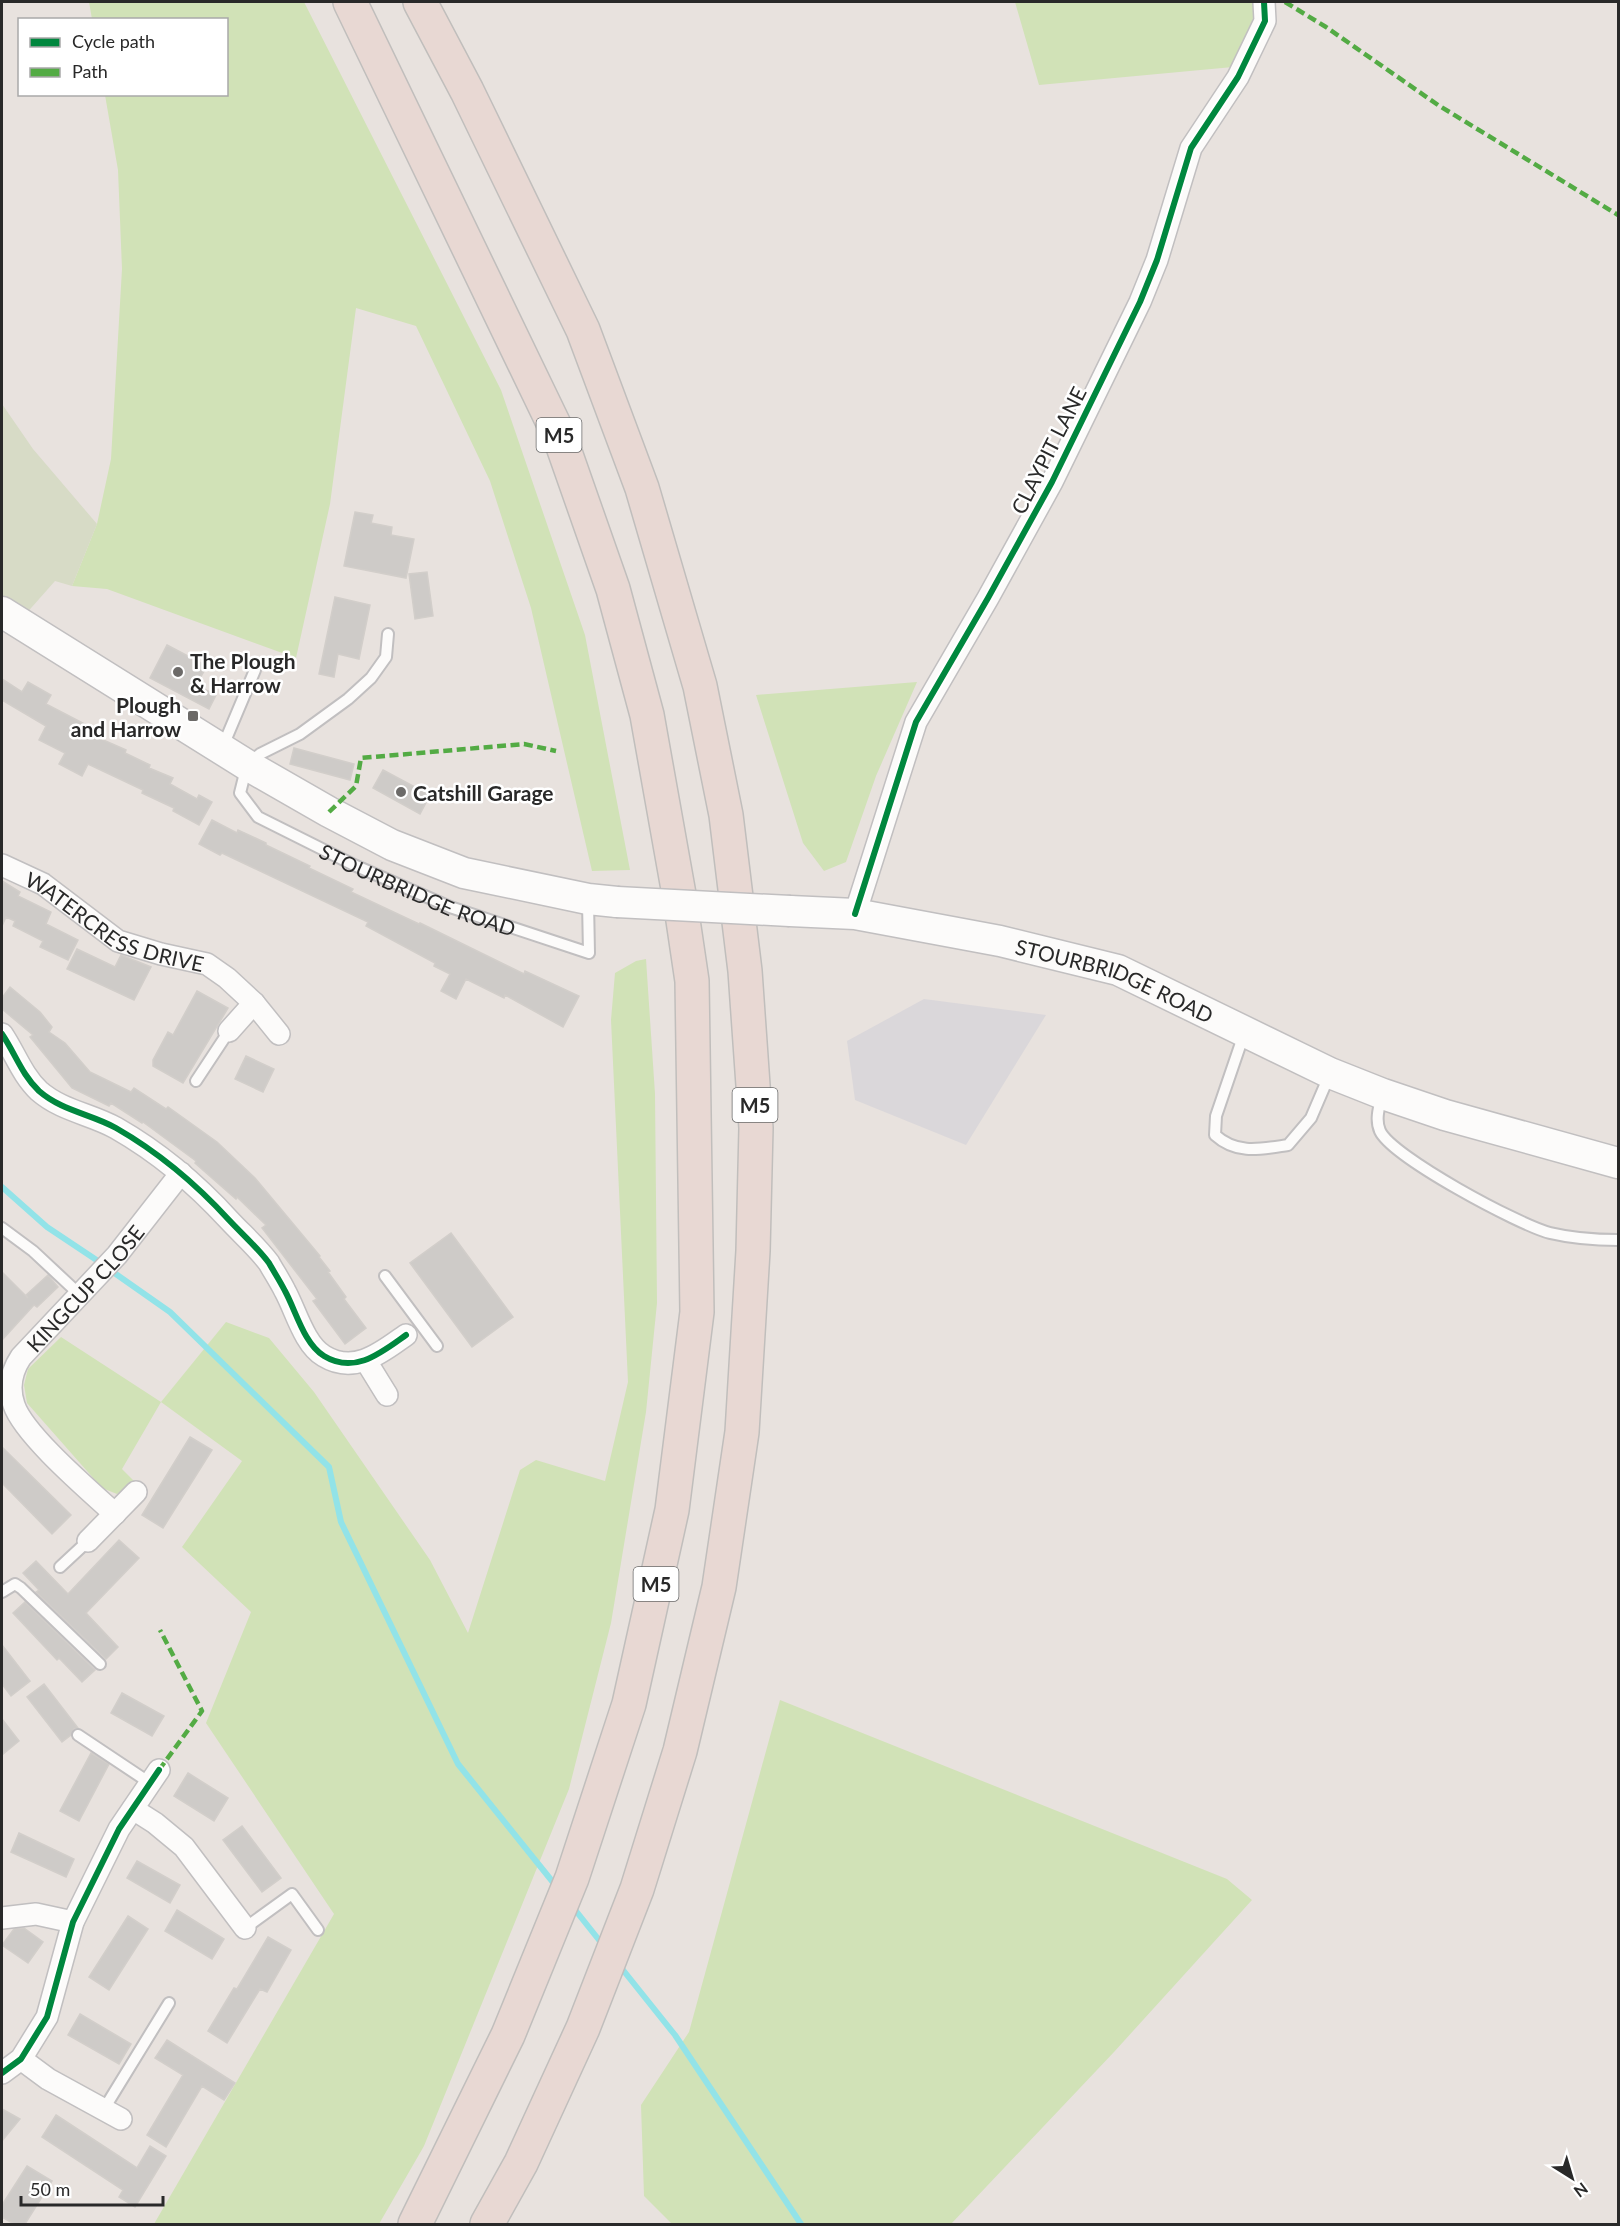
<svg xmlns="http://www.w3.org/2000/svg" width="1620" height="2226" viewBox="0 0 1620 2226" font-family="Lato,sans-serif">
<rect width="100%" height="100%" fill="#e8e2de"/>
<!-- industrial -->
<path fill="#dad7da" d="M924 999 1046 1015 966 1145 855 1100 847 1041Z"/>
<!-- green -->
<path fill="#d1e2b7" d="M89 2H304L501 390 585 635 630 870 592 871 531 608 490 481 416 326 356 308 330 504 296 658 107 589 72 586 97 524 111 459 122 269 118 170 105 95 226 94V20L92 19Z
M1015 2H1255L1254 22 1233 67 1039 85Z
M917 682 876 776 846 862 824 871 803 843 756 695Z
M646 959 655 1094 657 1303 646 1412 611 1623 569 1789 424 2146 379 2224H154L334 1914 206 1723 251 1612 182 1547 242 1461 161 1402 122 1469 134 1481 117 1494 102 1488 27 1403 24 1385 28 1369 61 1337 161 1402 226 1322 269 1338 314 1392 430 1560 468 1633 520 1470 536 1460 605 1481 628 1382 611 1020 615 973 636 961Z
M780 1700 1227 1879 1252 1900 1114 2052 951 2224H672L644 2196 641 2105 689 2032Z"/>
<!-- cemetery -->
<path fill="#d7dbc6" d="M2 404 33 449 97 524 72 586 55 581 24 616 2 601Z"/>
<g fill="none" stroke-linecap="round" stroke-linejoin="round">
<!-- stream -->
<path stroke="#92e3e8" stroke-width="6" d="M2 1187 47 1227 98 1261
M113 1272 170 1312 329 1467 341 1522 458 1764 556 1886
M572 1906 603 1945
M619 1965 675 2035 801 2224"/>
</g>
<!-- building -->
<path fill="#cecbc8" stroke="#d2ceca" stroke-width="1.5" d="M355 512 373 515 371 523 392 527 391 535 414 539 406 578 344 566Z
M427 572 433 616 415 619 409 574Z
M335 597 370 605 359 659 338 654 334 677 319 674Z
M167 645 207 666 196 685 216 695 209 709 150 678Z
M2 679 22 692 28 682 51 695 46 704 104 734 101 739 126 750 125 753 150 765 149 768 173 778 170 784 197 799 199 795 212 802 199 825 173 811 174 808 142 793 143 790 88 764 82 776 59 764 65 753 39 740 46 726 2 700Z
M294 748 354 764 350 780 290 764Z
M383 770 430 795 420 814 373 788Z
M212 820 237 833 238 830 266 843V845L310 866 309 868 353 889 351 892 419 924 420 923 524 974 525 971 579 996 563 1027 505 995 504 998 466 979 456 999 441 991 450 974 434 966 435 963 366 926 368 922 222 853 220 855 199 844Z
M2 881 20 892 18 896 51 912 46 924 78 940 68 960 40 947 43 941 13 926 15 921 6 917 2 926Z
M77 949 115 967 121 955 151 967 134 1000 67 969Z
M10 987 40 1012 52 1027 49 1032 65 1043 90 1072 131 1092 134 1088 166 1109 168 1107 217 1142 255 1178 320 1256 319 1257 330 1271 328 1272 346 1297 344 1299 366 1328 345 1344 313 1301 317 1299 262 1228 266 1225 237 1197 236 1199 195 1163 196 1161 143 1122 142 1123 111 1103 109 1106 72 1088 30 1037 33 1035 2 1009V998Z
M197 991 228 1008 183 1083 153 1066V1060L168 1032 173 1035Z
M246 1056 274 1069 263 1092 235 1079Z
M451 1233 513 1317 472 1347 410 1263Z
M2 1272 28 1298 26 1295 48 1275 58 1287 37 1307 34 1305 2 1340Z
M190 1437 212 1450 163 1528 142 1515Z
M2 1447 71 1515 52 1534 2 1483Z
M119 1540 139 1558 86 1613 118 1647 106 1659 36 1592 39 1590 23 1573 36 1561 68 1594Z
M25 1602 95 1670 82 1682 59 1658 57 1660 13 1613Z
M2 1645 30 1681 11 1696 2 1684Z
M44 1684 78 1728 74 1729 71 1735 62 1742 27 1697Z
M122 1693 164 1716 152 1736 111 1713Z
M2 1719 19 1741 2 1755Z
M91 1753 109 1764 79 1821 60 1811Z
M188 1773 228 1798 214 1821 174 1796Z
M242 1826 281 1878 262 1892 223 1840Z
M19 1833 74 1859 66 1877 11 1852Z
M137 1861 180 1885 170 1903 127 1878Z
M177 1910 224 1939 212 1959 165 1931Z
M128 1916 148 1929 109 1990 89 1977Z
M24 1928 43 1942 28 1963 2 1945 14 1929Z
M268 1937 291 1950 267 1992 260 1989 227 2043 208 2031 234 1988 237 1989Z
M80 2014 131 2044 119 2064 68 2035Z
M167 2040 235 2083 224 2100 202 2086 166 2147 147 2135 183 2075 155 2058Z
M2 2109 20 2119 2 2141Z
M56 2115 137 2168 150 2146 166 2156 135 2207 119 2197 123 2190 42 2137Z
M27 2166 52 2181 25 2224H14L2 2217V2205Z"/>
<g fill="none" stroke-linecap="round" stroke-linejoin="round">
<!-- service casing -->
<g stroke="#c1bfc0" stroke-width="14">
<g id="service">
<path id="s1" d="M388 634 386 657 371 678 348 699 300 734 260 754 247 765 240 793 258 817 354 865 450 907 589 953 588 902"/>
<path d="M223 746 255 670"/>
<path d="M1244 1034 1216 1116 1215 1135C1237 1155 1261 1149 1288 1145L1311 1118 1329 1076"/>
<path d="M196 1081 229 1031"/>
<path d="M1382 1095C1379 1107 1375 1120 1380 1131 1392 1157 1519 1225 1550 1233 1571 1238 1596 1240 1618 1240"/>
<path d="M2 1228 33 1251 79 1294"/>
<path d="M385 1276 437 1346"/>
<path d="M60 1567 88 1541"/>
<path d="M2 1592 15 1584 21 1588 100 1664"/>
<path d="M78 1735 150 1783"/>
<path d="M245 1928 292 1894 318 1930"/>
<path d="M104 2109 169 2003"/>
</g>
</g>
<!-- minor casing -->
<g stroke="#c1bfc0" stroke-width="24">
<g id="minor">
<path id="s2" d="M2 865 43 884 118 941 161 954 207 964 227 978 254 1003 279 1034"/>
<path d="M855 914 916 722 988 598 1052 482 1140 302 1157 260 1191 148 1238 77 1265 21 1264 2"/>
<path d="M229 1031 254 1003"/>
<path d="M2 1034C15 1053 22 1075 39 1091 62 1111 91 1114 116 1128 158 1152 197 1185 229 1220 242 1234 258 1248 269 1263 274 1272 280 1281 285 1291 296 1311 304 1344 324 1356 355 1375 382 1352 406 1335"/>
<path d="M366 1361 387 1395"/>
<path id="s3" d="M115 1514C90 1491 24 1435 14 1405 8 1388 11 1372 21 1357L117 1255 181 1173"/>
<path d="M88 1541 136 1492"/>
<path d="M133 1809 155 1823 184 1847 245 1928"/>
<path d="M2 1918 36 1914 73 1922"/>
<path d="M21 2059 48 2079 121 2119"/>
<path d="M2 2073 21 2059 47 2017 73 1922 119 1829 159 1770"/>
</g>
</g>
<!-- secondary casing -->
<g stroke="#c1bfc0" stroke-width="33">
<g id="secondary">
<path d="M2 612 247 765 329 812 392 845 464 873 588 899 617 902"/>
<path id="s4" d="M790 911 855 914 1000 941 1118 970 1330 1073 1383 1094 1445 1115 1618 1163"/>
</g>
</g>
<!-- motorway casing -->
<g stroke="#c0bebc" stroke-width="36">
<path id="motorway" d="M350 2 559 435 613 589 647 715 680 900 692 981 697 1312 672 1510 629 1704 572 1878 508 2035 415 2224
M420 2 467 91 583 330 642 488 700 686 726 815 745 971 756 1128 753 1251 742 1432 719 1587 680 1751 637 1889 583 2028 521 2163 487 2224"/>
</g>
<!-- service -->
<use href="#service" stroke="#fcfbfa" stroke-width="10"/>
<!-- minor -->
<use href="#minor" stroke="#fcfbfa" stroke-width="21"/>
<!-- secondary -->
<use href="#secondary" stroke="#fcfbfa" stroke-width="30"/>
<!-- motorway -->
<use href="#motorway" stroke="#e8d8d3" stroke-width="33"/>
<!-- secondary-bridge casing -->
<g stroke="#c1bfc0" stroke-width="33" stroke-linecap="butt">
<path id="secondary-bridge" d="M617 902 790 911"/>
</g>
<!-- secondary-bridge -->
<use href="#secondary-bridge" stroke="#fcfbfa" stroke-width="30"/>
<!-- quiet -->
<path stroke="#53ab44" stroke-width="4.5" stroke-dasharray="9 4.5" stroke-linecap="butt" d="M1285 2 1326 27 1438 105 1618 215
M329 812 356 786 361 758 524 744 556 751
M159 1770 202 1711 160 1630"/>
<!-- cycleway casing -->
<g stroke="#fff" stroke-width="10">
<path id="cycleway" d="M855 914 916 722 988 598 1052 482 1140 302 1157 260 1191 148 1238 77 1265 21 1264 2
M2 1034C15 1053 22 1075 39 1091 62 1111 91 1114 116 1128 158 1152 197 1185 229 1220 242 1234 258 1248 269 1263 274 1272 280 1281 285 1291 296 1311 304 1344 324 1356 355 1375 382 1352 406 1335
M2 2073 21 2059 47 2017 73 1922 119 1829 159 1770"/>
</g>
<!-- cycleway -->
<use href="#cycleway" stroke="#00873e" stroke-width="6"/>
</g>
<!-- markers -->
<g fill="#6c6a68" stroke="#fff" stroke-width="2">
<circle cx="178" cy="672" r="6"/>
<rect x="187" y="710" width="12" height="12" rx="3"/>
<circle cx="401" cy="792" r="6"/>
</g>
<g text-anchor="middle" dominant-baseline="central" stroke-width="5" stroke-linejoin="round" paint-order="stroke">
<!-- shield labels -->
<g fill="#fff" stroke="#696969" stroke-width="1.5">
<rect x="536.5" y="418" width="45" height="34" rx="4.5"/>
<rect x="732.5" y="1088" width="45" height="34" rx="4.5"/>
<rect x="633.5" y="1567" width="45" height="34" rx="4.5"/>
</g>
<g font-size="20" font-weight="bold" fill="#292929">
<text x="559" y="435">M5</text>
<text x="755" y="1105">M5</text>
<text x="656" y="1584">M5</text>
</g>
<!-- street labels -->
<g font-size="21" fill="#292929" stroke="#fff">
<text transform="translate(1048 450) rotate(-63)">CLAYPIT LANE</text>
<text stroke="none"><textPath href="#s1" startOffset="436">STOURBRIDGE ROAD</textPath></text>
<text stroke="none"><textPath href="#s2" startOffset="128">WATERCRESS DRIVE</textPath></text>
<text stroke="none"><textPath href="#s4" startOffset="334">STOURBRIDGE ROAD</textPath></text>
<text stroke="none"><textPath href="#s3" startOffset="294">KINGCUP CLOSE</textPath></text>
</g>
<!-- poi labels -->
<g font-size="21" font-weight="bold" fill="#292929" stroke="#fff" text-anchor="start">
<text x="190" y="660">The Plough<tspan x="190" dy="24">&amp; Harrow</tspan></text>
<text x="181" y="704" text-anchor="end">Plough<tspan x="181" dy="24">and Harrow</tspan></text>
<text x="413" y="792">Catshill Garage</text>
</g>
</g>
<!-- border -->
<rect width="1620" height="2226" fill="none" stroke="#292929" stroke-width="6"/>
<!-- legend -->
<rect x="18" y="18" width="210" height="78" fill="#ffffff" stroke="#a9a9a9" stroke-width="1.5"/>
<rect x="30" y="38" width="30" height="9" fill="#00873e" stroke="#a9a9a9" stroke-width="1.5"/>
<text x="72" y="48" font-size="18" fill="#292929">Cycle path</text>
<rect x="30" y="68" width="30" height="9" fill="#53ab44" stroke="#a9a9a9" stroke-width="1.5"/>
<text x="72" y="78" font-size="18" fill="#292929">Path</text>
<!-- north arrow -->
<g transform="translate(1572 2178) rotate(143)" stroke="#ffffff" stroke-width="4.5" paint-order="stroke">
<path d="M0-4.5L10 22L0 15L-10 22Z" fill="#292929"/>
<text y="-9" font-size="16" font-weight="bold" text-anchor="middle" fill="#292929">N</text>
</g>
<!-- scale -->
<path d="M21 2196v9h142v-9" fill="none" stroke="#292929" stroke-width="3"/>
<text x="30" y="2196" font-size="18" fill="#292929" stroke="#ffffff" stroke-width="4.5" paint-order="stroke">50 m</text>
</svg>
